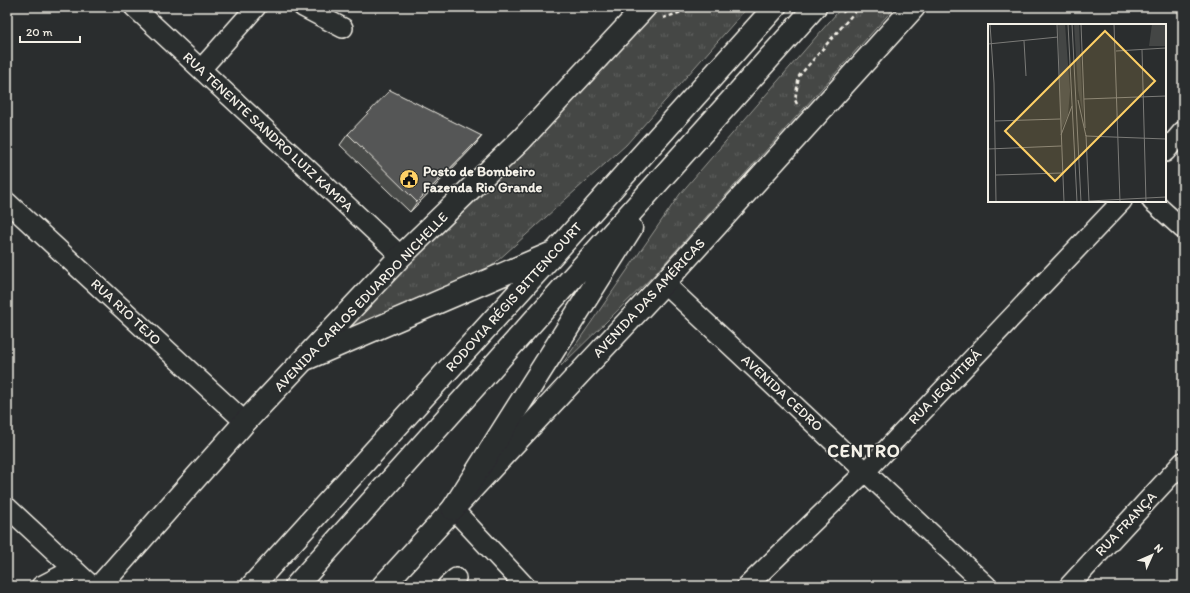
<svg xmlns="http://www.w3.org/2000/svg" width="1190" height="593" viewBox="0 0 1190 593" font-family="Itim,sans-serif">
<defs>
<pattern id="grass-tufts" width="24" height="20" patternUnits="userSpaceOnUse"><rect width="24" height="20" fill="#444645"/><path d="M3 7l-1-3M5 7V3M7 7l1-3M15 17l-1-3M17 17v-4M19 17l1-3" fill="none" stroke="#606160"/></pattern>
</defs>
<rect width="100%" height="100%" fill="#2a2d2e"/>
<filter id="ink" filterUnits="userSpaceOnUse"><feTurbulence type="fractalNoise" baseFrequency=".025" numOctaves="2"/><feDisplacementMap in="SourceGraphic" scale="8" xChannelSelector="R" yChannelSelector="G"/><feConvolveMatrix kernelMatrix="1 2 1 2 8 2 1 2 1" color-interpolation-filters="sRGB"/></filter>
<g filter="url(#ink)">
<!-- grass -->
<path fill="url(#grass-tufts)" stroke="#9c9c96" d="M653 7H748L626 145 476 280 340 333Z
M842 7H895L654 275 561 366 680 194Z"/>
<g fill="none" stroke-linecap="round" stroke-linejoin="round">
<!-- minor casing -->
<g stroke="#f4f1e8" stroke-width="22">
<path id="minor" d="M134 7 401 256
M303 7 343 28
M201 69 256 7
M1165 152 1183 131
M1152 201 1183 229
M7 202 245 422
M664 283 987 586
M7 507 92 586
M453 509 525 586
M41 586 74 569
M447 586 456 578
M747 586 865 472 1122 201
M1069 586 1183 462"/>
</g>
<!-- major casing -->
<g stroke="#f4f1e8" stroke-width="25">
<path id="major" d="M100 586 245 422 401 256 521 140 645 7
M383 586 453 509 664 283 914 7"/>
</g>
<!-- highway casing -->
<g stroke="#f4f1e8" stroke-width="25">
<path id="highway" d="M308 358 550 254
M453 509 631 228
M252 586 556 251 775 7
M296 586 815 7"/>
</g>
<!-- path -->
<path stroke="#f4f1e8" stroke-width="2.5" stroke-dasharray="4 3" stroke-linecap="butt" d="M838 7 843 12 848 7
M663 18 698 7
M797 104 795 100 799 76 859 7"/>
<!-- minor -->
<use href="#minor" stroke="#2a2d2e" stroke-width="19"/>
<!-- major -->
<use href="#major" stroke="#2a2d2e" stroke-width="22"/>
<!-- highway -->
<use href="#highway" stroke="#2a2d2e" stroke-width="22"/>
</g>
<!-- wall -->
<path fill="#494b4a" stroke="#f4f1e8" d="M348 134 482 136 474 146 410 212 340 145Z"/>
<!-- shaded-wall -->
<path fill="#3c3d3c" stroke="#f4f1e8" d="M482 136 474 146 410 212 417 202Z"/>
<!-- building -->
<path fill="#555756" stroke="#f4f1e8" d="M390 90 482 136 417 202 348 134Z"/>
</g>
<!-- icons -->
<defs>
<g id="civic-disc" transform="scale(1)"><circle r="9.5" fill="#ffd166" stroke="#2a2d2e"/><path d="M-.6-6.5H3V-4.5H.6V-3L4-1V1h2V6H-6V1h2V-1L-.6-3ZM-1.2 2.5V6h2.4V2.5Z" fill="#111"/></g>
</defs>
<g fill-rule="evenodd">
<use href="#civic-disc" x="409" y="179"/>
</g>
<g text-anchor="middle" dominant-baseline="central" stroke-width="3" stroke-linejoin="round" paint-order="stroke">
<!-- street labels -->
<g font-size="14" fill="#f4f1e8" stroke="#2a2d2e">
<text transform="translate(268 132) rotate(43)">RUA TENENTE SANDRO LUIZ KAMPA</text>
<text transform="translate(514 297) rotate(-48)">RODOVIA RÉGIS BITTENCOURT</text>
<text transform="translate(649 298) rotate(-47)">AVENIDA DAS AMÉRICAS</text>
<text transform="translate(361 302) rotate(-46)">AVENIDA CARLOS EDUARDO NICHELLE</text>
<text transform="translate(126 312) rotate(43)">RUA RIO TEJO</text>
<text transform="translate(945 387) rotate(-46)">RUA JEQUITIBÁ</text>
<text transform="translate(782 393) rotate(43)">AVENIDA CEDRO</text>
<text transform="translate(1126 524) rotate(-47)">RUA FRANÇA</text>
</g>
<!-- poi labels -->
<g font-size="14" font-weight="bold" fill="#f4f1e8" stroke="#2a2d2e" text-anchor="start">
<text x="423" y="171">Posto de Bombeiro<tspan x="423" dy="16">Fazenda Rio Grande</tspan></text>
</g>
<!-- district labels -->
<g font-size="18" font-weight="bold" letter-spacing="1" fill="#f4f1e8" stroke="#2a2d2e">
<text x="864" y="451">CENTRO</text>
</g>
</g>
<!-- overview -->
<g transform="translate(988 24)">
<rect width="178" height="178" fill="#2a2d2e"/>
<path d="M70 0H77L82 67 80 91 73 106ZM86 0H91L95 91 90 66Z" fill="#444645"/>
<path d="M164 0H178V22H161Z" fill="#444645"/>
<path fill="none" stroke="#7b7b78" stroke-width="1" d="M2 0 6 59 8 178M69 0 76 178M80 0 89 178M84 0 93 178M93 0 97 104M126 0 132 178M36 17 38 52M0 20 70 13M154 26 158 178M128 27 178 24M96 75 178 72M90 76 98 112M7 97 72 95M73 111 84 82M98 111 101 178M98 112 178 115M0 125 73 122M8 151 74 149M101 177 178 173"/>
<path fill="#ffd166" fill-opacity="0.15" stroke="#ffd166" stroke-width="2" d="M117 7 167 57 67 157 17 107Z"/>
<rect width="178" height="178" fill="none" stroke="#f4f1e8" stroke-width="2"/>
</g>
<!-- margin -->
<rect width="1190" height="593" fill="none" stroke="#2a2d2e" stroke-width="24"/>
<rect x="12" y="12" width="1166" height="569" fill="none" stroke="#f4f1e8" stroke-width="1.5" filter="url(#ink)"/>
<!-- north arrow -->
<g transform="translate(1152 555) rotate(45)" stroke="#2a2d2e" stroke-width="3" paint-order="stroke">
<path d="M0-3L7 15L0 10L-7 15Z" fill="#f4f1e8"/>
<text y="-6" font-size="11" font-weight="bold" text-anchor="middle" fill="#f4f1e8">N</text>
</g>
<!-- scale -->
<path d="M20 36v6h60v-6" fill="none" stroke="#f4f1e8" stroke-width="2"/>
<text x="26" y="36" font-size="12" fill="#f4f1e8" stroke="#2a2d2e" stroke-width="3" paint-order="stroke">20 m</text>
</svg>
